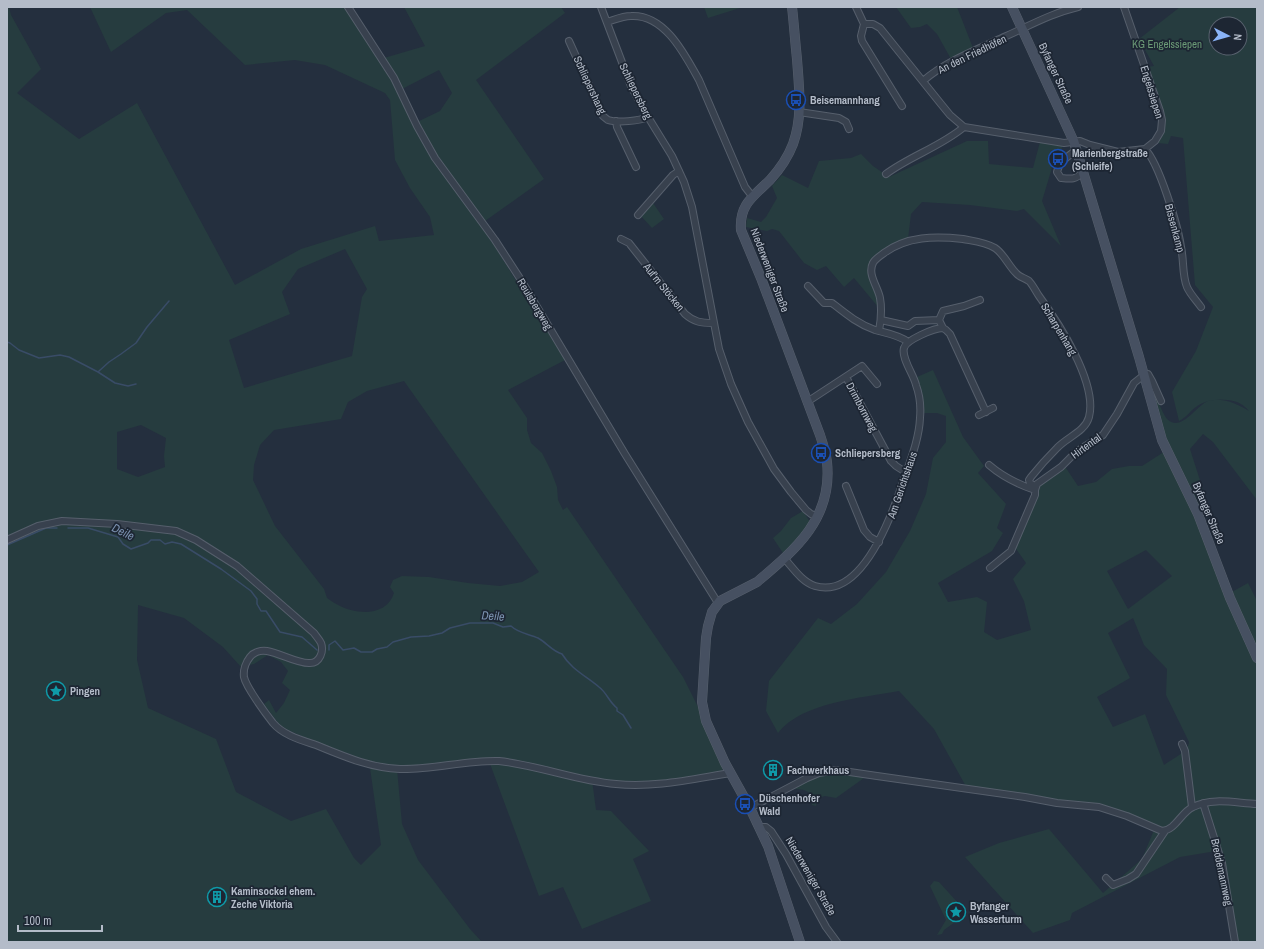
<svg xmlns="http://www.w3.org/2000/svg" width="1264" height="949" viewBox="0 0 1264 949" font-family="'Archivo Narrow',sans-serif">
<rect width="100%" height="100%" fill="#242f3e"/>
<!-- green -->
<path fill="#263c3f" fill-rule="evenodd" d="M7 7H9L11 15 41 69 17 93 79 139 137 103 235 285 301 249 375 226 379 241 434 235 430 217 410 188 395 160 390 100 385 93 325 65 295 60 245 65 187 10 166 13 111 52 90 7H345L372 50 391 75 425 144 486 232 565 360 508 390 527 418V430L531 443 542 453 551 471 557 487 558 500 563 510 567 507 683 677 701 713 723 766 722 772 649 784 592 780 596 810 611 811 649 851 633 859 651 901 582 929 563 887 539 896 489 761 397 769 402 824 418 860 470 929 482 942H7ZM345 249 367 289 362 297 352 356 244 388 229 340 290 314 282 292 298 269ZM404 381 539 572 522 582 500 586 468 583 429 577 402 576 393 580 390 587 394 593C387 616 358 615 340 606 336 604 331 601 327 598L324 589 275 526 253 480 254 465 260 445 274 430 341 419 348 402 367 391ZM141 425 166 438 164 456 165 467 138 477 117 469V432ZM138 605 184 618 223 647 241 667 254 664 268 655 281 662 288 671 282 683 290 690 284 703 276 713 269 700 264 704 281 727 313 741 369 761 381 845 361 865 354 858 326 809 291 821 236 792 216 739 148 708 137 660Z
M404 7H561L565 13 476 80 544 179 485 221 439 159 417 122 440 111 452 93 439 70 402 89 384 58 425 46Z
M704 7H743L708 18Z
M896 7H957L973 48 951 59 937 34 927 24 920 27 911 28Z
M1180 7H1257V500L1213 442 1203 434 1190 449 1205 496 1198 511 1230 593 1248 583 1257 601V942H1236L1219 858 1216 851 1180 857 1072 913 1070 920 1033 933 965 857 999 843 1049 829 1103 893 1142 859 1154 830 1113 812 968 790 934 729 899 691C862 698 802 702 778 733L766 711 769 681 818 618 831 624 857 604 886 572 910 531 926 494 933 458 946 442V416L937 413H924L922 395 917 377 933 370 963 437 984 466 978 473 1006 504 997 528 1003 533 992 551 938 583 948 602 977 597 987 602 984 632 997 640 1031 630 1024 601 1013 579 1026 563 1014 546 1036 487 1064 465 1078 486 1096 482 1112 469 1129 466H1142L1167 450 1148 380C1152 388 1163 414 1167 419 1181 433 1196 406 1208 401 1223 397 1237 404 1249 411 1243 404 1237 401 1228 400 1213 398 1202 401 1191 411 1187 416 1184 418 1179 421L1172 392 1196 351 1213 307 1195 285 1183 138 1171 136 1168 144 1158 143 1163 118 1146 67 1154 66 1139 39ZM1216 24H1240V48H1216ZM1146 550 1172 576 1128 609 1107 571ZM1133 618 1144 645 1167 669 1166 695 1189 742C1188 752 1172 759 1164 765L1145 714 1113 727 1097 697 1130 678 1108 633Z
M967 141H988L989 164 1033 168 1040 142 1063 146 1054 161 1042 201 1061 246 1024 209 1017 211 970 205 922 202 911 214 908 239 871 263 879 308 854 278 844 287 826 266 817 270 804 263 779 231 772 229 767 231 746 227 747 218 761 222 766 217 777 198 772 186 782 175 808 188 819 161 851 158 861 154 873 166 889 177Z
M653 203 664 219 652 228 641 216Z
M803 511 810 522 809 528 783 553 773 538 781 531 791 518Z
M832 770 864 775V778L836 798 825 796 818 798 816 806 812 805 808 792 804 790 796 789 794 786Z
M934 881 939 882 959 904 962 917 944 930 942 934 937 935 946 920 930 886Z"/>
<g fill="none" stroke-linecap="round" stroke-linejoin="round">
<!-- stream -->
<path stroke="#394c67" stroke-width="1.5" d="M7 342 10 343 19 350 39 358 60 355 69 357 98 372 115 383 128 386 136 384
M99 371 109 362 121 354 136 343 147 327 169 301
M68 528H88L118 537 123 544 131 549 148 543 151 540H160L165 544 172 542 181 544 221 569 251 591 257 599V604L261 611H266L280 632 302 637 317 650
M7 545 46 528H57
M329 650V645L335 641 343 650 354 648 361 652H372L377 649 387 647 393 642 411 637 429 636 442 633 450 628 470 623H493L503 627 511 626C518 633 529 634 538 638 547 643 552 651 562 654 571 669 586 676 599 687 607 693 609 702 617 708V711L623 715 631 728"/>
<!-- street casing -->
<g stroke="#565f6c" stroke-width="8">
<path id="street" d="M348 7 394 78 417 126 435 158 495 240 521 280 625 454 718 603
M601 7 631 86 648 117 672 156 684 182 692 207 719 349 731 384 748 422 774 469 791 492 806 510 811 514 818 517
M856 7 864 24H873L880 28 941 104 950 115 964 127 1064 143 1080 141 1090 145 1118 152 1145 149 1155 141 1161 131 1162 120 1160 111 1124 7
M607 22C614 20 622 16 631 16 665 14 685 55 699 80L745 187 752 196
M864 24 861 36 862 41 902 106
M569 41 603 116C604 117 608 120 608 120 617 123 640 121 648 117
M923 81C946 61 976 50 1004 37 1029 26 1052 13 1078 7
M799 112 839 118 846 122 849 129
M616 121 617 127 636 167
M1145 149C1159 163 1178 226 1181 247 1184 260 1182 275 1187 287 1190 294 1196 300 1201 307
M1076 150C1068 157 1059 161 1057 172L1061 178C1070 179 1077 180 1082 172
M886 174C910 156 940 147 964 127
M638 215 673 175 679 171
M621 239 629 243 685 314C694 322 701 323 713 323
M808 286 824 303H832C846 314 858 324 875 330 886 333 899 335 908 342
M881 320 908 326 915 321 939 320
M943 328 946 330 950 334 986 412
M879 331C881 320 882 309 880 298 878 287 867 274 873 263 875 259 880 256 884 253 907 236 935 236 963 239 973 241 985 242 995 248 1003 253 1009 266 1016 273 1019 277 1025 278 1029 281 1033 285 1036 292 1039 296 1058 322 1098 383 1089 417 1085 432 1067 437 1057 448 1048 457 1039 467 1031 477L1029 480 1030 483 1036 487
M846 377 891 461 896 466 907 473
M807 402 862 366 877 384
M979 415 993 408
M989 465C1003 477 1017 484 1035 490
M846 486 864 530 870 537 879 542
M7 540 38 526 62 521 117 524 176 531 196 540 237 566 314 633C316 636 319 639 321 643 324 651 320 663 310 663 298 664 280 653 267 651 261 650 254 652 250 657 246 662 243 670 244 677 246 687 266 714 273 723 283 735 301 740 316 745 343 756 370 768 400 769 432 770 466 760 499 761 538 765 576 781 616 784 654 788 692 779 730 773
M784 558C793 568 802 582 815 586 862 600 892 515 903 482 910 461 919 440 920 418 921 407 920 396 916 385 914 375 901 358 904 348 906 340 934 328 943 328L939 320 943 311 964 306 980 300
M990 568 1011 551 1035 495V490L1037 484 1061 467 1076 452 1103 435 1117 414 1134 383 1144 375 1148 374 1152 381 1161 401
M1182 744 1185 751 1192 807
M1203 803 1222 863 1235 942
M750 808 807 778 819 773 836 770 877 776 1025 797 1057 803 1099 807 1127 816 1162 831C1176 830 1181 812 1193 807 1213 797 1235 803 1257 804
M760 827H766L771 831 786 854 826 927 837 942
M1106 878 1113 885 1128 879 1136 874 1165 831"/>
</g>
<!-- secondary casing -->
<g stroke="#565f6c" stroke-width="10">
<path id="secondary" d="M792 7C794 24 795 41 797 59 799 87 803 117 793 144 788 157 780 169 770 180 754 196 739 204 741 230L761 278 820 435C823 444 826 453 827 462 833 518 796 549 757 582L720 601 712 612 708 626 706 638 702 702 706 721 725 763 750 808 768 846 800 942
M1012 7 1074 142 1139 357 1162 440 1198 514 1230 598 1257 658"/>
</g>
<!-- street -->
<use href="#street" stroke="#38414e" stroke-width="6"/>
<!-- secondary -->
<use href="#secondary" stroke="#465061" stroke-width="9"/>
</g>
<!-- icons -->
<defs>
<g id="bus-ring" transform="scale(1)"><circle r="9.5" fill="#1d2633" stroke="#1a4fb4" stroke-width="1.5"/><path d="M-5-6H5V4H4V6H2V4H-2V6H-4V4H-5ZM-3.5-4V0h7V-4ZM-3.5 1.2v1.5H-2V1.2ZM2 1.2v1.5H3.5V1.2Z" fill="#1a4fb4"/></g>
<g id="sight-ring" transform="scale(1)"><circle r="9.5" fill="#1d2633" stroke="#0f9aa8" stroke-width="1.5"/><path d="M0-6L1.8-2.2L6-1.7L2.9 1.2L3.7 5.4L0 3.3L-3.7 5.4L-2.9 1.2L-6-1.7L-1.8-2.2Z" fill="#0f9aa8"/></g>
<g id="building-ring" transform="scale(1)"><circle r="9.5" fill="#1d2633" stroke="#0f9aa8" stroke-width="1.5"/><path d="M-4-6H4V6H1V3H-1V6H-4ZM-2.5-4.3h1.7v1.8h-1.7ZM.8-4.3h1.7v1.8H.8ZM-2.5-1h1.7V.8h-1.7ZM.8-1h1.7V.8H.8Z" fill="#0f9aa8"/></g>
</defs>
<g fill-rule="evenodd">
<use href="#bus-ring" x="796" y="100"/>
<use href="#bus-ring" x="1058" y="159"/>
<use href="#bus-ring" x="821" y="453"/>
<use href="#sight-ring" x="56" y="691"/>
<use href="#building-ring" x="773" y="770"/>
<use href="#bus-ring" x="745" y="804"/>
<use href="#building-ring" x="217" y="897"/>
<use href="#sight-ring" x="956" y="912"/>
</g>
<g text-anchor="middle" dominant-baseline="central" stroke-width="3.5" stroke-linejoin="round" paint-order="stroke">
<!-- park labels -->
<g font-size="11" fill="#6b9a76" stroke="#1d2633">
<text x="1167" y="44">KG Engelssiepen</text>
</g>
<!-- street labels -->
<g font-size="11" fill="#b4bcc9" stroke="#1d2633">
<text transform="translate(972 54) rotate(-26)">An den Friedhöfen</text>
<text transform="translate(1056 73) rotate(65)">Byfanger Straße</text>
<text transform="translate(590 85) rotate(65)">Schliepershang</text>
<text transform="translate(636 91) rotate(64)">Schliepersberg</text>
<text transform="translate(1152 92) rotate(73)">Engelssiepen</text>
<text transform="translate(1175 228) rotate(75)">Bissenkamp</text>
<text transform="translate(770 270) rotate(69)">Niederweniger Straße</text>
<text transform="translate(664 287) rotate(51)">Auf'm Stöcken</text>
<text transform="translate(535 304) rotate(59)">Reulsbergweg</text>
<text transform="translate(1059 329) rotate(59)">Scharpenhang</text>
<text transform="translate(862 407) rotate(62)">Drimbornweg</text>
<text transform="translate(1086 446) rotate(-36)">Hirtental</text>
<text transform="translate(902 485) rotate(-71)">Am Gerichtshaus</text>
<text transform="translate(1209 513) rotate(67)">Byfanger Straße</text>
<text transform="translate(1222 872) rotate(78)">Breddemannweg</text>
<text transform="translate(811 876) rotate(60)">Niederweniger Straße</text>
</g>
<!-- poi labels -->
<g font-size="11" font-weight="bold" fill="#b4bcc9" stroke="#1d2633" text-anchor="start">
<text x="810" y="100">Beisemannhang</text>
<text x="1072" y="153">Marienbergstraße<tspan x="1072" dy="13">(Schleife)</tspan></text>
<text x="835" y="453">Schliepersberg</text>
<text x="70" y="691">Pingen</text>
<text x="787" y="770">Fachwerkhaus</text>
<text x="759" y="798">Düschenhofer<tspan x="759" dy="13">Wald</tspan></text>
<text x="231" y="891">Kaminsockel ehem.<tspan x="231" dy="13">Zeche Viktoria</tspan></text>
<text x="970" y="906">Byfanger<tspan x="970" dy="13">Wasserturm</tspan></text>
</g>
<!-- water labels -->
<g font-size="12" font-style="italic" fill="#7c92b1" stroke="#1d2633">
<text transform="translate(123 532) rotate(26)">Deile</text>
<text transform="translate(493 616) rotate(4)">Deile</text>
</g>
</g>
<!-- border -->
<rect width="1264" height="949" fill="none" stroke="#b4bcc9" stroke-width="16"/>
<!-- north arrow -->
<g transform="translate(1228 36) rotate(96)"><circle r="19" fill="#1d2633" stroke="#59626f"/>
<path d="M0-3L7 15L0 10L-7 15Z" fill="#8ab4f8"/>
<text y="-6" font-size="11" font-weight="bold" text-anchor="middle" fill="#b4bcc9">N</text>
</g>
<!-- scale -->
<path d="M18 925v6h84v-6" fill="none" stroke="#b4bcc9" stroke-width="2"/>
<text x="24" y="925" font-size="12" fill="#b4bcc9" stroke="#1d2633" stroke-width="3" paint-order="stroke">100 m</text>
</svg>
